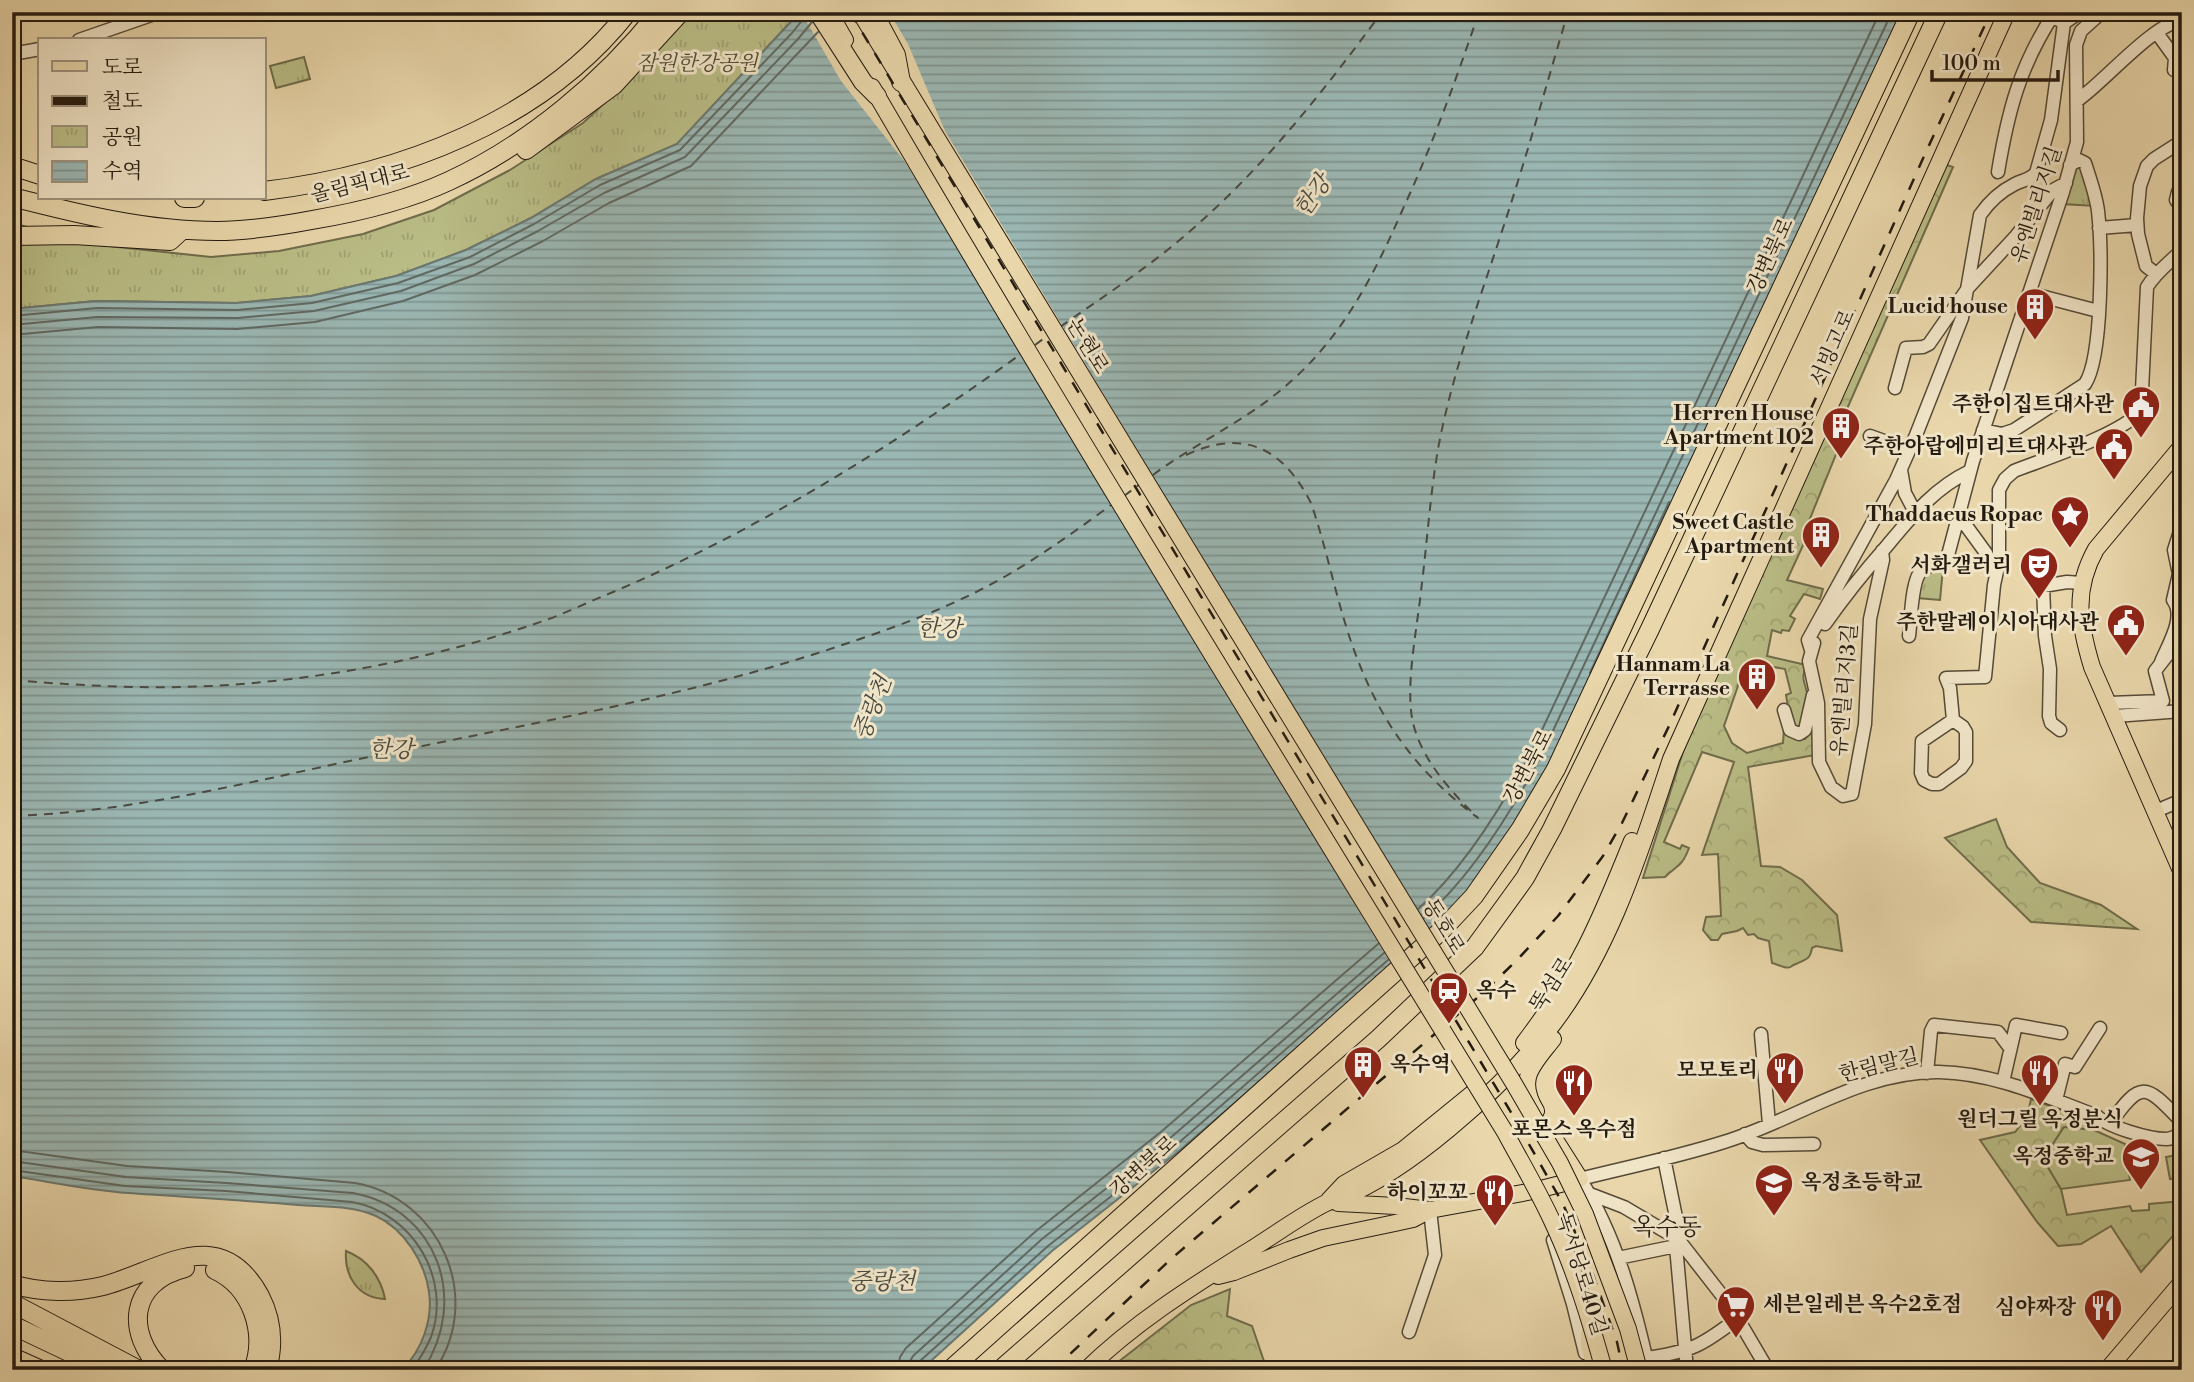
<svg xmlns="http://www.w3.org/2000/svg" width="2194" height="1382" viewBox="0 0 2194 1382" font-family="'Libre Bodoni','Noto Serif KR',serif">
<defs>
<pattern id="forest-crowns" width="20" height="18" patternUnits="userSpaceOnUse" patternTransform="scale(1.75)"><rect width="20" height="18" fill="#babd86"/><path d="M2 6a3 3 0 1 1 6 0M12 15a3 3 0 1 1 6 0" fill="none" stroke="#a0a273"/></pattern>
<pattern id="park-tufts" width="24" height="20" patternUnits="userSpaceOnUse" patternTransform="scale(1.75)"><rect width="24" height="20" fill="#babd86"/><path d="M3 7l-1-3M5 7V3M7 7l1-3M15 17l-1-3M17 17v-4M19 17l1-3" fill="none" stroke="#a0a273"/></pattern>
<pattern id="water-rules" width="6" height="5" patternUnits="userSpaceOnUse" patternTransform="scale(1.75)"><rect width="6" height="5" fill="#9bb7b3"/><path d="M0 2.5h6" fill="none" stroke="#7e9490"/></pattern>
</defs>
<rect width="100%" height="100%" fill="#e9d7ab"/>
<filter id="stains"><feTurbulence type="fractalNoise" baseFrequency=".00286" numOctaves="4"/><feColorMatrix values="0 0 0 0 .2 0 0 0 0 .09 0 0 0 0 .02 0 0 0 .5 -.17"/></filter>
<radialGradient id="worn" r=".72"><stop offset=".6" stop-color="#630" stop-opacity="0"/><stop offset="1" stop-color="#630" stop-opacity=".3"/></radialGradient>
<!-- forest -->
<path fill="url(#forest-crowns)" stroke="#6f6c4b" stroke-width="2" d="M1944 164 1953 167 1836 434 1843 437 1807 526 1811 528 1787 580 1823 589 1820 599 1804 594 1790 616 1795 619 1789 631 1782 630 1781 633 1772 630 1767 656 1806 665C1801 682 1804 678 1807 693 1809 703 1804 717 1802 727L1797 729 1790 719 1786 695 1791 693 1785 669 1756 664 1748 684 1739 683 1724 726 1732 743 1747 753 1783 743 1784 728 1799 739H1805L1811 732 1814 700 1815 755 1748 767 1761 866 1780 867 1802 880 1837 915 1842 951 1816 946 1812 948C1810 960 1806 959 1796 964 1789 966 1792 969 1784 967 1780 966 1776 964 1772 963L1769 941 1758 938 1754 934 1748 935 1743 928 1737 931 1722 934 1718 940H1711L1703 930 1706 917 1721 916 1718 854 1702 855 1734 762 1702 752 1664 842 1680 849 1682 845 1689 848C1682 867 1677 865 1665 877L1643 878 1688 736Z
M1996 819 2007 847 2040 883 2101 905 2137 929 2031 922 1945 838Z
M2031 1099 2100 1124 2094 1130 2064 1127 2043 1159 2061 1189 2067 1215 2130 1206 2132 1211 2149 1210V1204L2182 1201V1233L2178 1230 2141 1272 2111 1226 2081 1244 2058 1246 2037 1222 1980 1140 2015 1132 2027 1117Z
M1230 1289 1227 1316 1252 1326 1267 1370H1108L1191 1305Z"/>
<!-- park -->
<path fill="url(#park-tufts)" stroke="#6f6c4b" stroke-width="2" d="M689 12H800L677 144 596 179 531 218 466 250 396 276 311 296 236 303 96 301 12 309V223L99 245 211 257 279 251 363 234 434 210 510 170 583 123 633 77Z
M304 57 310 79 276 88 270 66Z
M2079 162 2095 206 2062 204 2073 166Z
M1943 568 1940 600 1917 598 1924 573Z
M346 1251C367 1259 381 1277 385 1299 358 1298 344 1276 346 1251Z"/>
<!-- pitch -->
<path fill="#babd86" stroke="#6f6c4b" stroke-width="2" d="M2064 1127 2094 1130 2125 1144 2130 1180 2061 1189 2043 1159Z
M2182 1154V1177L2170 1179 2166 1157Z"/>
<!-- water -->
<path fill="url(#water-rules)" stroke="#6b7972" stroke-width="2" d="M800 12H1909L1537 797 1447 919 1179 1151 1052 1251 921 1370H402C422 1350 433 1320 429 1292 425 1262 404 1229 376 1216 352 1205 324 1207 298 1205 241 1200 185 1197 128 1193 89 1190 51 1182 12 1176V309L96 301 236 303 311 296 396 276 466 250 531 218 596 179 677 144Z"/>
<!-- pier -->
<path fill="#e9d7ab" d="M801 12H889L908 44 945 131 1431 937 1394 969 905 162 841 81Z"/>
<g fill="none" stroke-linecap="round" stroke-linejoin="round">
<!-- shore -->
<path stroke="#606962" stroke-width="2" d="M12 316 97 308 237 310 312 303 398 283 470 257 534 224 600 185 680 150 792 33 804 18 805 12
M12 325 97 317 238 318 314 311 401 291 474 264 538 231 604 193 685 157 798 39 812 22
M12 335 98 327 237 329 315 322 403 301 475 275 543 241 609 203 691 166 818 32
M1590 673 1669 502
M1418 909C1465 868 1504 803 1533 749L1880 12
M1424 918C1473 875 1512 811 1542 754L1892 12
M12 1150 127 1166 227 1172 355 1183C440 1198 484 1297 435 1370
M12 1161 126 1177 226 1183 353 1193C438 1209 469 1301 423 1370
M12 1170 125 1186 226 1191 352 1202C413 1213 452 1279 431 1337 426 1349 419 1360 412 1370
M898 1370 900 1357 906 1348 1036 1231 1162 1131 1378 944
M908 1370 909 1363 913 1356 1042 1239 1169 1139 1384 953
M917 1370 920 1361 1048 1246 1175 1146 1388 960"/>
<!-- ferry -->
<path stroke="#484a41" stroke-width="2" stroke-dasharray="9 7" stroke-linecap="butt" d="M1060 327C1107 294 1155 263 1197 225 1268 162 1326 88 1382 12
M1035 345 1050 334
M1186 455C1244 428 1283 448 1311 503 1329 555 1338 611 1359 663 1385 729 1421 775 1478 818 1451 792 1419 757 1412 718 1406 681 1417 629 1421 591 1427 544 1430 496 1438 449 1452 373 1480 299 1504 225 1527 155 1547 83 1568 12
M1153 475C1197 442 1248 420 1289 383 1343 336 1374 275 1402 211 1432 146 1456 80 1479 12
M1124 496 1140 484
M12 680C95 687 180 691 263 682 358 673 455 652 546 620 566 613 586 603 606 595 754 533 891 447 1021 354
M12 816C137 812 261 779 383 754 529 724 676 698 818 653 882 632 947 610 1006 576 1042 555 1077 530 1111 505"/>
<!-- minor casing -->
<g stroke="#554a37" stroke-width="15">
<path id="minor" d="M2059 20 2064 23 2080 12
M2157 33 2175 58 2174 70
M79 40 160 12
M12 54 40 49
M2078 100C2105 81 2152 25 2182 20
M1998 172C2008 111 2020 65 2055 12
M2182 189 2178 192 2176 200 2182 208
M2099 228 2137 225
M2155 273 2146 266 2138 234 2137 218 2140 186 2147 166 2154 159 2182 141
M2029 293 2098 311
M1895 388 1906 348 1923 347 1929 344 1968 288 2016 236 2053 190 2066 183
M1983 430 2002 434 2014 430 2085 384C2103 357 2102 246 2098 211 2096 195 2090 179 2085 163L2079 160 2070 165
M1870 436 1909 450
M1901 470 1905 493 1915 512
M1959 516 1986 553 1996 575
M1825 624C1844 597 1864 572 1886 547 1911 517 1934 488 1970 471
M1909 636C1911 622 1911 579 1922 570 1929 564 1940 565 1947 559L1973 461 2063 192 2077 142 2076 45 2081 31 2102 12
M1814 643 1809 661 1818 703 1819 762 1831 787 1843 796 1852 794 1865 724 1870 619 1883 560 1882 551
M1811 650 1808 640 1896 480 1916 435 1962 318 1980 215C1989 202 2001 191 2015 184 2023 180 2030 180 2036 173L2051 120 2064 23
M2161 662C2168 645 2186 617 2173 600L2179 574 2174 550 2182 525
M2109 703 2163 701 2155 671 2172 649 2182 641
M1784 710 1790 730 1799 734 1805 730 1813 695
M2115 716 2182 711
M1953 720 1963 727 1966 732V761L1961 768 1939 784H1932L1924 780 1921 773 1922 741 1953 720 1950 688 1946 678 1985 677 1994 585 1999 562V490L2005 479 2014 471C2047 458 2119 435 2141 411L2147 287C2156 272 2170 262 2182 250
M2060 730 2051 723 2049 716 2050 669 2045 636 2043 586 2067 582 2082 583
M2156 811 2182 800
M1761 1034 1769 1124
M1927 1073 1931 1031 1934 1025 1998 1032 2010 1048
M2003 1082 2016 1025 2061 1033
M2056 1100 2065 1064 2075 1067 2100 1028
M2110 1124C2142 1078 2146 1085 2182 1122
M1745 1134 1752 1142 1763 1145 1814 1144
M1664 1158 1679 1232 1676 1246 1687 1370
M1590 1194 1624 1207 1678 1239 1731 1307 1768 1370
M1553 1240 1573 1304 1585 1353
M1618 1258 1676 1246
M1409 1332 1435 1255 1430 1210
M1646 1358C1691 1352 1703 1345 1738 1318
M1649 1370C1634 1304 1617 1237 1580 1179 1628 1167 1677 1157 1724 1142 1796 1120 1861 1071 1939 1072 1995 1073 2046 1097 2097 1116 2108 1127 2149 1139 2166 1139 2172 1139 2177 1136 2182 1133"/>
</g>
<!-- major casing -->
<g stroke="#241b10" stroke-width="18">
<path id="major" d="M829 12 845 40
M860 12 1238 632
M872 87C984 280 1100 471 1216 661
M2182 446 2096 549C2073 590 2079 624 2092 667L2182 873
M1524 1043C1545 1015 1565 987 1581 956 1601 919 1616 880 1632 841
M1536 1111C1516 1078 1533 1065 1553 1039
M1329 1200 1344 1184 1403 1150 1473 1093
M1338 1203 1396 1206 1430 1210
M1218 1276 1234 1272 1289 1250 1323 1238 1395 1223 1413 1219 1430 1210 1533 1191 1580 1179 1554 1138
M1589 1334V1344L1595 1370
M1086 1370C1137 1320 1198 1283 1258 1245 1280 1231 1302 1215 1326 1203 1335 1199 1346 1197 1355 1192 1395 1173 1431 1145 1464 1116 1493 1091 1521 1063 1546 1033 1609 955 1640 853 1671 759L2007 12
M2107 1370 2182 1282"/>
</g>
<!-- highway casing -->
<g stroke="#241b10" stroke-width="20">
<path id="highway" d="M818 12 863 82 877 96
M873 12 896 55 901 82
M526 150 614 85 681 12
M12 166 40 175
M264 191C398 175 542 122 628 12
M12 197C78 214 148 231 217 231 249 231 280 226 312 220 359 212 406 201 449 181 529 144 604 81 659 12
M184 198H195
M12 236 74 235 170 241 182 230
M215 1270C252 1287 267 1333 253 1370
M12 1284C41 1293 74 1293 103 1286 160 1271 219 1221 260 1296 272 1319 274 1345 267 1370
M12 1303 139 1370
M12 1325 107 1370
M12 1357 41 1370
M162 1370C125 1333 129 1282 185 1268
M950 1370 1443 929 1474 896 1520 830 1556 769 1911 12
M1000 1370 1378 1039 1475 947 1525 878 1552 829 1650 629 1939 12"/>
</g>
<!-- minor -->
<use href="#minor" stroke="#f1e5c8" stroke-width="12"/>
<!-- major -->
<use href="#major" stroke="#e9d7ab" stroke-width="16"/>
<!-- highway -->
<use href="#highway" stroke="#e9d7ab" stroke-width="18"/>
<!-- rail -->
<path stroke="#241b10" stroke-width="2.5" stroke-dasharray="12 12" stroke-linecap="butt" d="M850 12 1509 1109 1563 1204 1592 1272 1617 1342 1623 1370
M1053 1370 1171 1259 1484 992 1517 960 1558 916 1603 856 1622 823 1669 726 1925 154 1991 12"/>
<!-- major-bridge casing -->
<g stroke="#241b10" stroke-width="18" stroke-linecap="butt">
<path id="major-bridge" d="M1238 632 1513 1082 1560 1163 1585 1214 1628 1329 1639 1370
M1216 661 1505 1132C1521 1162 1539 1192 1553 1223 1575 1270 1590 1320 1604 1370"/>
</g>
<!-- major-bridge -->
<use href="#major-bridge" stroke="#e9d7ab" stroke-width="16"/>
</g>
<!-- icons -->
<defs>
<g id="building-pin" transform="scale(2.0125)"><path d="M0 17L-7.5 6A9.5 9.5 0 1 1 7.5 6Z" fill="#8f2418" stroke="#f1e5c8"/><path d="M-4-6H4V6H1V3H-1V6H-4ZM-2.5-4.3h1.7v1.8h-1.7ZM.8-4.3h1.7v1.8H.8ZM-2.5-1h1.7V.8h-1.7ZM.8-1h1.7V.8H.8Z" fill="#fff"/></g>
<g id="civic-pin" transform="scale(2.0125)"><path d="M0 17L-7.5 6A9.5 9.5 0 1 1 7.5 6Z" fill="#8f2418" stroke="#f1e5c8"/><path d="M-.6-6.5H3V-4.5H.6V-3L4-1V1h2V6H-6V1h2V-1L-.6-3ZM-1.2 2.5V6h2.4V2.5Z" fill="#fff"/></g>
<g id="sight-pin" transform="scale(2.0125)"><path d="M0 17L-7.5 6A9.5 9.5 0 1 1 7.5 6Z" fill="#8f2418" stroke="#f1e5c8"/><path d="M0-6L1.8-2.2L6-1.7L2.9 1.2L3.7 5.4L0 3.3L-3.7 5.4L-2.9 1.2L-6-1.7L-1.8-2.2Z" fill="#fff"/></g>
<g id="theatre-pin" transform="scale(2.0125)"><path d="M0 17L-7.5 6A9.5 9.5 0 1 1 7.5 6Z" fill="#8f2418" stroke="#f1e5c8"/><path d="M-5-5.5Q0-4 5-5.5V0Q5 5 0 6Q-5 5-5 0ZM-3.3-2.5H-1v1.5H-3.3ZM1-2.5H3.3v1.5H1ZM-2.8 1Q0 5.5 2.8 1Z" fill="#fff"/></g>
<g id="station-pin" transform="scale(2.0125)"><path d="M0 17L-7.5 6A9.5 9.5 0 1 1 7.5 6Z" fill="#8f2418" stroke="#f1e5c8"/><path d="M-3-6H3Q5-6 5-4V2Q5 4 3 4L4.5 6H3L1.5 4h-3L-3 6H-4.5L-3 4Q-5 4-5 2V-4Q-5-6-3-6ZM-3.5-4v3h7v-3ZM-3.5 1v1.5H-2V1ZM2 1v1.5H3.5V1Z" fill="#fff"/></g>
<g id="restaurant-pin" transform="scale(2.0125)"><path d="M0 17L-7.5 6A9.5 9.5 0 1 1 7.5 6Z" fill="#8f2418" stroke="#f1e5c8"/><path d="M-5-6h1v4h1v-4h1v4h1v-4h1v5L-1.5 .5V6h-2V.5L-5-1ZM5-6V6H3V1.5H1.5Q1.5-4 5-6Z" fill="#fff"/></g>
<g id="school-pin" transform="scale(2.0125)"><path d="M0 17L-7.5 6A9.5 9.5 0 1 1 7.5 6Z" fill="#8f2418" stroke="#f1e5c8"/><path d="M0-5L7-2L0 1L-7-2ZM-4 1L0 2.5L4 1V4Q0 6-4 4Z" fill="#fff"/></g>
<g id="supermarket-pin" transform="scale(2.0125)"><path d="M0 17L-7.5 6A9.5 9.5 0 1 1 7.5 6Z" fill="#8f2418" stroke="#f1e5c8"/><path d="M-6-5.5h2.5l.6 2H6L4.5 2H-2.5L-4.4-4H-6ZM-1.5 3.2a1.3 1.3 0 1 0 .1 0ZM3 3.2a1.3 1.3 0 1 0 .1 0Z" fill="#fff"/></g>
</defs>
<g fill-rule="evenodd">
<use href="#building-pin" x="2035" y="307"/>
<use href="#civic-pin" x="2141" y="405"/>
<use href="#building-pin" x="1841" y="426"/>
<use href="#civic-pin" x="2114" y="447"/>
<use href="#sight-pin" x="2070" y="515"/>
<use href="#building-pin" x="1821" y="535"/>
<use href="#theatre-pin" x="2039" y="566"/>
<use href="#civic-pin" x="2126" y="623"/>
<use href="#building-pin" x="1757" y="677"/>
<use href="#station-pin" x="1449" y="991"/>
<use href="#building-pin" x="1363" y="1065"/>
<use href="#restaurant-pin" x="1785" y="1071"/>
<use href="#restaurant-pin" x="2040" y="1073"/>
<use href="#restaurant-pin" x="1574" y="1083"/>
<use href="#school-pin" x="2141" y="1157"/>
<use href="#school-pin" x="1774" y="1183"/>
<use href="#restaurant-pin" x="1495" y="1193"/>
<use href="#supermarket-pin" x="1736" y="1305"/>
<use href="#restaurant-pin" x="2103" y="1308"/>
</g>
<g text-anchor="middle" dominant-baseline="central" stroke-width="6" stroke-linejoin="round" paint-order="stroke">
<!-- park labels -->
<g font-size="21" font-style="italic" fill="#514c33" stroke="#f1e5c8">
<text x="697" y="64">잠원한강공원</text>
</g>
<!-- street labels -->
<g font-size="21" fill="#241b10" stroke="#f1e5c8">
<text transform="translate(360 184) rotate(-14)">올림픽대로</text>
<text transform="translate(2037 205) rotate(-72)">유엔빌리지길</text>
<text transform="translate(1771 256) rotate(-65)">강변북로</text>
<text transform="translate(1087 346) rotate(59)">논현로</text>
<text transform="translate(1833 348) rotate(-66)">서빙고로</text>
<text transform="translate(1845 690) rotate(-85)">유엔빌리지3길</text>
<text transform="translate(1529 767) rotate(-62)">강변북로</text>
<text transform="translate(1443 927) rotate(59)">동호로</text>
<text transform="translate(1552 985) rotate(-57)">뚝섬로</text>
<text transform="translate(1879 1066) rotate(-14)">한림말길</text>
<text transform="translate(1144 1167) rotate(-42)">강변북로</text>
<text transform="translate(1581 1274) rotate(73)">독서당로40길</text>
</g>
<!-- poi labels -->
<g font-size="21" font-weight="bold" fill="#241b10" stroke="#f1e5c8" text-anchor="end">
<text x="2008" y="307">Lucid house</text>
<text x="2114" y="405">주한이집트대사관</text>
<text x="1814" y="414">Herren House<tspan x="1814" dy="24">Apartment 102</tspan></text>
<text x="2087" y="447">주한아랍에미리트대사관</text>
<text x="2043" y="515">Thaddaeus Ropac</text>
<text x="1794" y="523">Sweet Castle<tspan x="1794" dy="24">Apartment</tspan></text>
<text x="2012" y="566">서화갤러리</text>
<text x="2099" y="623">주한말레이시아대사관</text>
<text x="1730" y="665">Hannam La<tspan x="1730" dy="24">Terrasse</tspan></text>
<text x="1476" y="991" text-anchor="start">옥수</text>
<text x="1390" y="1065" text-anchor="start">옥수역</text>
<text x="1758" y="1071">모모토리</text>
<text x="2040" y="1120" text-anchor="middle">원더그릴 옥정분식</text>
<text x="1574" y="1130" text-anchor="middle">포몬스 옥수점</text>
<text x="2114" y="1157">옥정중학교</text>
<text x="1801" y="1183" text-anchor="start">옥정초등학교</text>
<text x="1468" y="1193">하이꼬꼬</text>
<text x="1763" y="1305" text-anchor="start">세븐일레븐 옥수2호점</text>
<text x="2076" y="1308">심야짜장</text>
</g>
<!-- water labels -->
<g font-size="23" font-style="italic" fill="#484a41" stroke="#f1e5c8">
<text transform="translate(1313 196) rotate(-55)">한강</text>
<text x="939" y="629">한강</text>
<text transform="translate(873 708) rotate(-69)">중랑천</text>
<text x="391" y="750">한강</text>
<text x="882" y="1282">중랑천</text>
</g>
<!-- quarter labels -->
<g font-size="24" fill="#241b10" stroke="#f1e5c8">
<text x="1667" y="1228">옥수동</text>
</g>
</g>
<!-- margin -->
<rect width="2194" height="1382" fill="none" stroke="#e9d7ab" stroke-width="42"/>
<rect x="14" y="14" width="2166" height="1354" fill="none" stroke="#241b10" stroke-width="3.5"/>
<rect x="21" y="21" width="2152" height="1340" fill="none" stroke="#241b10" stroke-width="2"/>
<!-- legend -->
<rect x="38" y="38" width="228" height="161" fill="#f1e5c8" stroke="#9f947e" stroke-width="2"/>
<rect x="52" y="61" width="35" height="10" fill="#e9d7ab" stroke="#9f947e" stroke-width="2"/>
<text x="102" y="74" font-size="21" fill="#241b10">도로</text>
<rect x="52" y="96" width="35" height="10" fill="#241b10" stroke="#9f947e" stroke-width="2"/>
<text x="102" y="108" font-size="21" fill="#241b10">철도</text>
<rect x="52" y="126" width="35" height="21" fill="url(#park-tufts)" stroke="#9f947e" stroke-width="2"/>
<text x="102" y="144" font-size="21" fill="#241b10">공원</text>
<rect x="52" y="161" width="35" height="21" fill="url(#water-rules)" stroke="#9f947e" stroke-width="2"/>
<text x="102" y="178" font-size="21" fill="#241b10">수역</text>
<!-- scale -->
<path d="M1932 70v10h126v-10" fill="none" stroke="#241b10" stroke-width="3.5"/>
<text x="1942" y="70" font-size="21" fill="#241b10" stroke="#f1e5c8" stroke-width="5" paint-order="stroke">100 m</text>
<rect width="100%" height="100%" filter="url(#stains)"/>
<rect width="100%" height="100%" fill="url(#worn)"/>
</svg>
